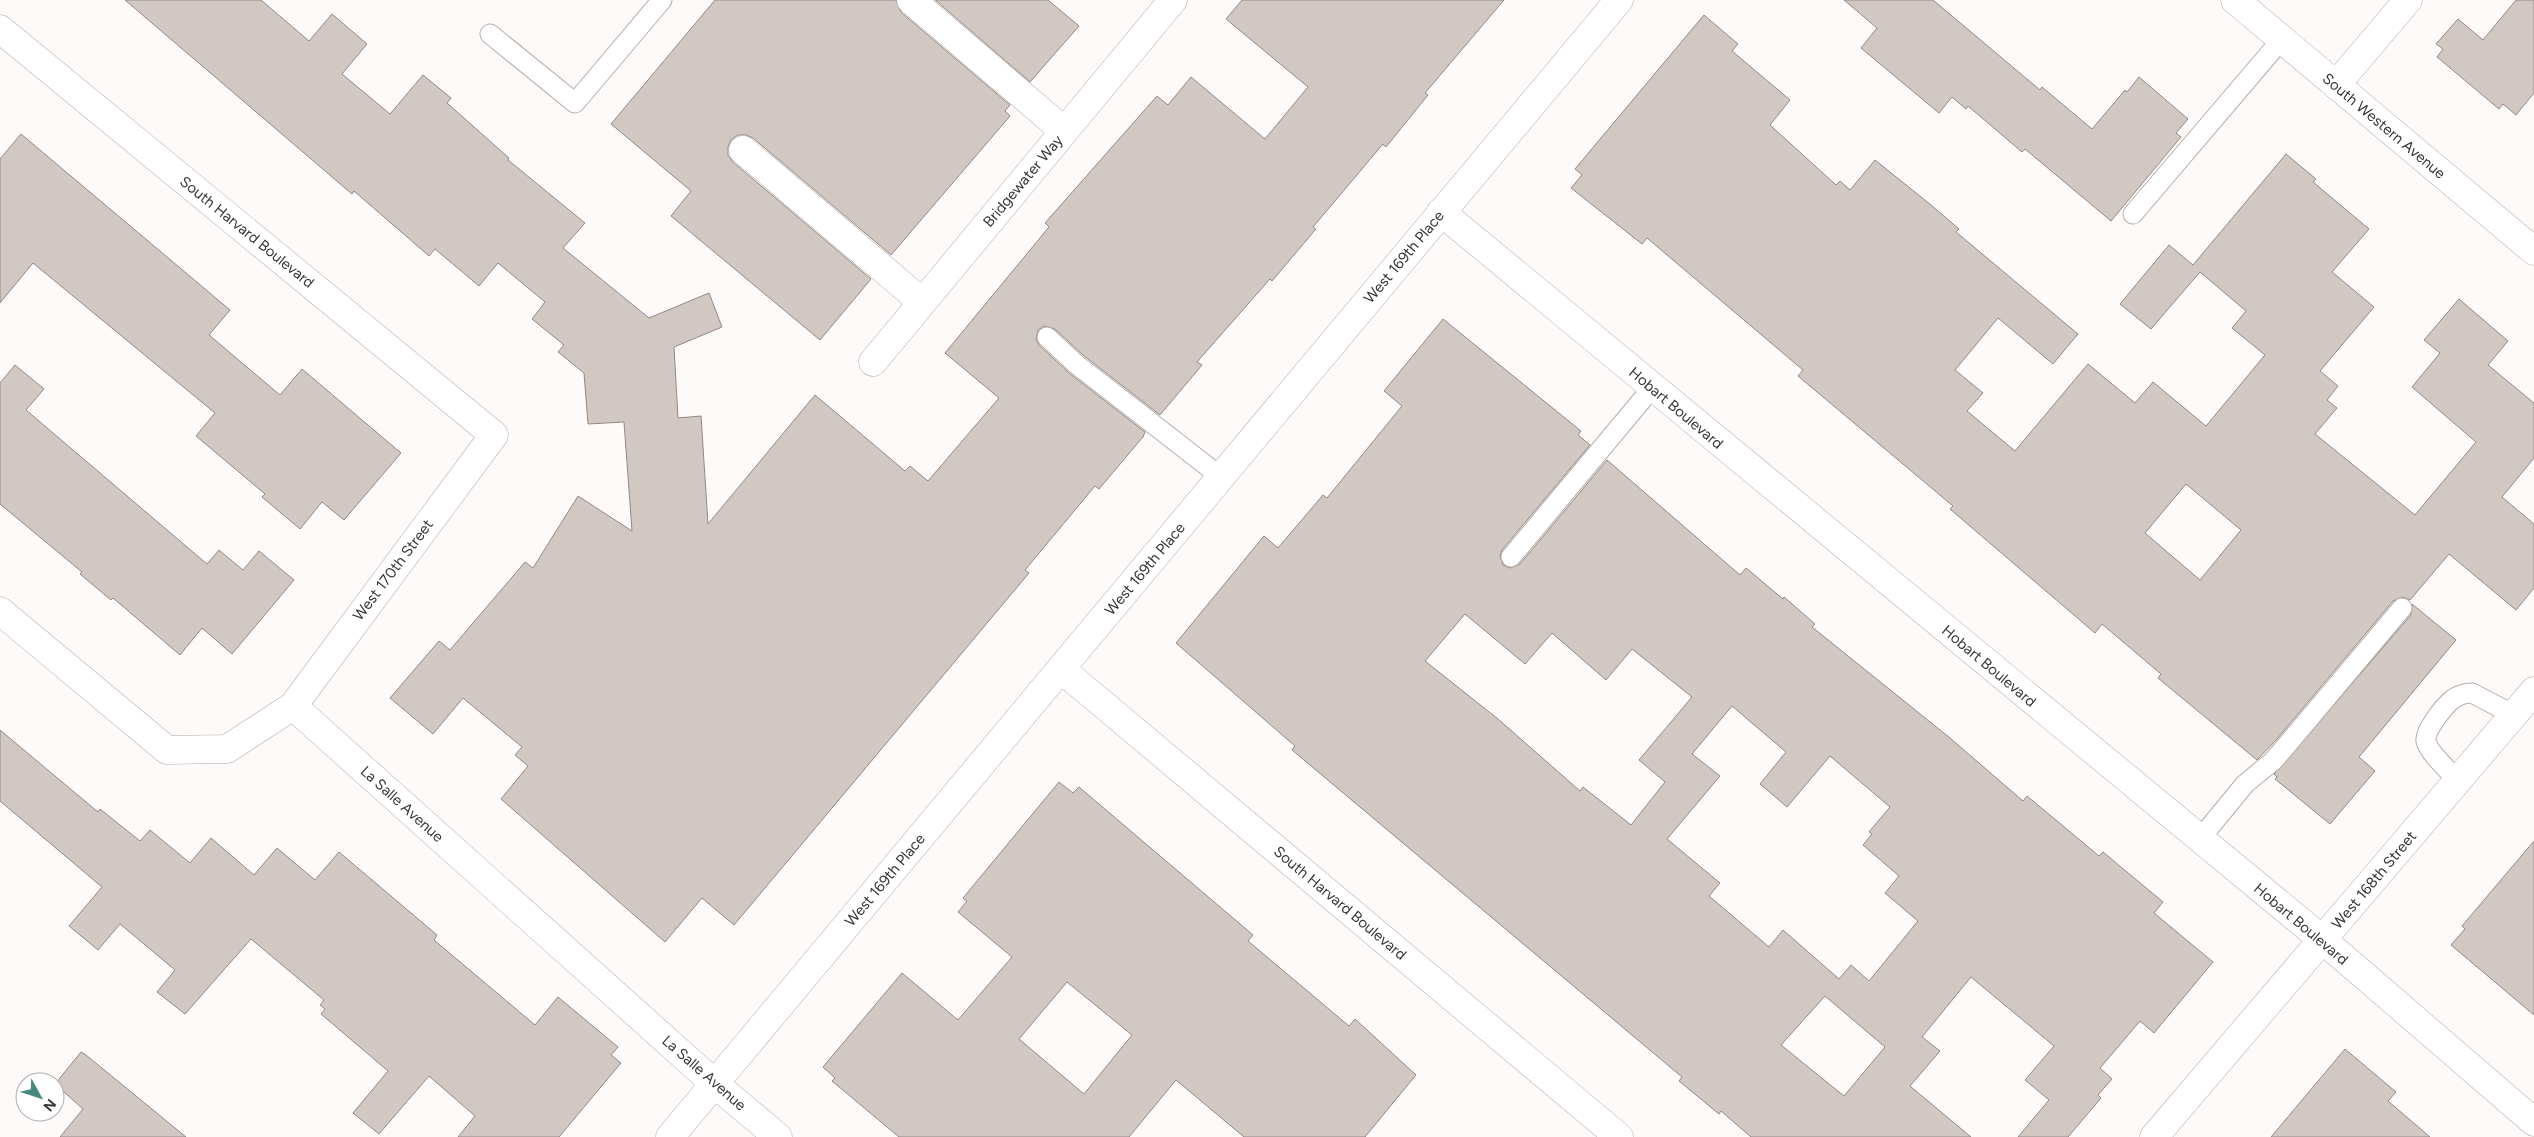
<svg xmlns="http://www.w3.org/2000/svg" width="2534" height="1137" viewBox="0 0 2534 1137" font-family="Figtree,sans-serif">
<rect width="100%" height="100%" fill="#fefaf9"/>
<!-- building -->
<path fill="#d1c8c4" stroke="#928986" fill-rule="evenodd" d="M125 0H261L309 41 332 14 367 44 342 74 390 114 423 75 451 98 447 103 509 158 508 160 585 223 563 248 649 318 709 293 722 327 674 347 678 418 701 416 708 524 815 395 905 471 910 466 928 481 999 398 945 353 1049 227 1045 223 1157 96 1168 105 1191 77 1265 139 1308 87 1226 19 1242 0H1504L1425 93 1428 95 1386 147 1383 144 1313 227 1316 229 1272 281 1270 279 1197 362 1202 365 1160 415 1083 355 1055 329 1044 326 1038 330 1036 340 1039 345 1069 373 1145 432 1143 437 1099 489 1095 486 1025 570 1029 573 734 925 702 898 665 942 501 799 528 766 515 755 522 747 463 698 433 734 390 698 439 641 450 650 525 562 533 568 578 496 632 531 624 422 588 424 584 373 558 352 564 345 532 319 545 302 498 263 479 286 435 249 429 256 354 191 352 194Z
M715 0H896L901 12 1010 105 1005 111 1010 116 891 255 753 138 746 135H738L731 140 728 147V155L733 162 871 279 820 340 671 216 691 191 611 124Z
M935 0H1048L1079 26 1030 82Z
M1844 0H1933L2040 90 2042 87 2092 129 2125 90 2127 92 2139 77 2188 119 2176 133 2181 137 2111 221 2025 149 2022 152 1968 106 1966 109 1952 97 1939 113 1861 48 1877 28Z
M2516 0H2534V93L2516 115 2503 104 2499 109 2437 57 2443 49 2436 44 2458 19 2483 40Z
M1704 15 1738 44 1732 51 1790 100 1770 125 1836 185 1840 181 1850 190 1875 160 1931 205 1959 229 1956 232 2078 334 2053 364 1998 318 1955 370 1983 393 1967 411 2015 451 2088 364 2135 403 2153 382 2206 426 2265 355 2232 328 2246 311 2200 272 2151 329 2120 304 2169 245 2193 265 2286 154 2316 179 2313 182 2369 229 2332 272 2374 307 2320 371 2338 386 2327 400 2337 408 2315 434 2415 515 2476 442 2412 387 2440 353 2424 340 2459 299 2508 341 2488 365 2534 403V458L2502 497 2534 524V588L2516 610 2449 554 2410 600 2403 597 2393 601 2277 739 2257 760 2158 678 2161 674 2102 624 2095 633 1950 509 1953 506 1798 376 1803 370 1647 238 1642 244 1571 188 1582 175 1575 169ZM2186 484 2241 530 2200 580 2145 533Z
M21 134 230 310 209 335 280 395 302 369 401 453 344 520 322 502 300 529 262 497 265 494 196 436 215 413 33 263 0 303V159Z
M1443 319 1581 431 1578 435 1590 445 1502 550 1500 556 1503 565 1510 568 1520 564 1607 460 1740 575 1746 568 1783 599 1784 597 1815 624 1812 627 1950 738 2023 801 2027 796 2099 856 2103 852 2163 902 2154 913 2213 962 2154 1033 2140 1021 2100 1068 2112 1079 2098 1095 2101 1098 2068 1137H2018L2049 1100 2025 1080 2054 1046 1971 977 1922 1037 1940 1051 1910 1086 1971 1137H1751L1721 1111 1719 1114 1679 1081 1682 1077 1292 750 1295 746 1176 643 1264 536 1278 548 1323 495 1327 498 1402 406 1384 391ZM1465 614 1525 664 1552 633 1606 680 1632 649 1692 697 1639 760 1665 782 1631 825 1583 787 1580 791 1498 719 1425 661ZM1732 706 1786 752 1760 784 1787 807 1830 756 1890 807 1869 832 1872 834 1863 845 1899 876 1885 893 1918 921 1869 981 1851 965 1839 979 1783 930 1769 947 1709 896 1720 883 1667 839 1720 776 1692 754ZM1825 996 1885 1047 1844 1096 1781 1045Z
M15 365 44 389 26 410 207 564 219 550 243 570 259 551 294 580 232 654 202 628 180 655 113 598 111 600 80 574 82 572 0 504V383Z
M2412 604 2456 640 2359 757 2375 771 2330 824 2275 779 2277 777 2274 774 2411 615Z
M0 730 98 812 100 809 140 841 150 830 190 863 211 838 254 875 277 848 315 880 339 852 437 935 434 940 535 1025 558 997 618 1047 611 1055 621 1063 559 1137H458L475 1116 429 1076 379 1134 353 1113 388 1071 321 1014 325 1009 320 1005 324 1000 251 939 185 1014 157 992 175 970 120 924 98 950 69 926 102 887 0 801Z
M1059 782 1073 793 1079 787 1253 935 1248 941 1349 1026 1355 1019 1416 1075 1365 1137H1244L1176 1080 1129 1137H899L832 1081 835 1078 823 1067 902 973 958 1020 1012 957 958 912 967 901 963 898ZM1067 982 1132 1035 1084 1094 1019 1039Z
M2534 841V1015L2451 945 2465 929 2462 926Z
M2345 1049 2396 1092 2388 1101 2430 1137H2271Z
M81 1052 86 1055 186 1137H60L83 1109 55 1084Z"/>
<g fill="none" stroke-linecap="round" stroke-linejoin="round">
<!-- lane casing -->
<g stroke="#b6adaa" stroke-width="21">
<path id="lane" d="M490 34 575 103 662 0
M2133 214 2282 39
M1047 337 1076 364 1221 477
M1511 557 1652 388
M2458 781C2450 772 2428 752 2426 741 2424 731 2445 705 2453 699 2459 695 2465 693 2472 693L2514 715
M2199 840 2245 784 2273 761 2286 746 2402 608"/>
</g>
<!-- street casing -->
<g stroke="#b6adaa" stroke-width="29">
<path id="street" d="M911 0 1064 131
M0 29 494 435 293 706
M2336 85 2408 0
M743 150 922 302
M1441 212 2323 940 2534 1122
M873 362 1173 0
M0 611 167 750 227 749 293 706 715 1084 778 1137
M1061 669 1619 1137
M670 1137 1619 0
M2154 1137 2534 691"/>
</g>
<!-- primary casing -->
<g stroke="#b6adaa" stroke-width="29">
<path id="primary" d="M2235 0 2534 251"/>
</g>
<!-- lane -->
<use href="#lane" stroke="#fff" stroke-width="19"/>
<!-- street -->
<use href="#street" stroke="#fff" stroke-width="28"/>
<!-- primary -->
<use href="#primary" stroke="#fff" stroke-width="28"/>
</g>
<g text-anchor="middle" dominant-baseline="central" stroke-width="4" stroke-linejoin="round" paint-order="stroke">
<!-- street labels -->
<g font-size="15" fill="#393534" stroke="#fff">
<text transform="translate(2384 126) rotate(40)">South Western Avenue</text>
<text transform="translate(1023 181) rotate(-50)">Bridgewater Way</text>
<text transform="translate(247 232) rotate(39)">South Harvard Boulevard</text>
<text transform="translate(1404 257) rotate(-50)">West 169th Place</text>
<text transform="translate(1676 408) rotate(40)">Hobart Boulevard</text>
<text transform="translate(1145 569) rotate(-50)">West 169th Place</text>
<text transform="translate(393 570) rotate(-53)">West 170th Street</text>
<text transform="translate(1989 666) rotate(40)">Hobart Boulevard</text>
<text transform="translate(402 804) rotate(42)">La Salle Avenue</text>
<text transform="translate(885 880) rotate(-50)">West 169th Place</text>
<text transform="translate(2374 880) rotate(-50)">West 168th Street</text>
<text transform="translate(1340 903) rotate(40)">South Harvard Boulevard</text>
<text transform="translate(2301 924) rotate(40)">Hobart Boulevard</text>
<text transform="translate(704 1073) rotate(41)">La Salle Avenue</text>
</g>
</g>
<!-- north arrow -->
<g transform="translate(40 1097) rotate(130)"><circle r="24" fill="#ffffff" stroke="#b0aeae"/>
<path d="M0-4L9 19L0 12L-9 19Z" fill="#47897b"/>
<text y="-8" font-size="14" font-weight="bold" text-anchor="middle" fill="#393534">N</text>
</g>
</svg>
